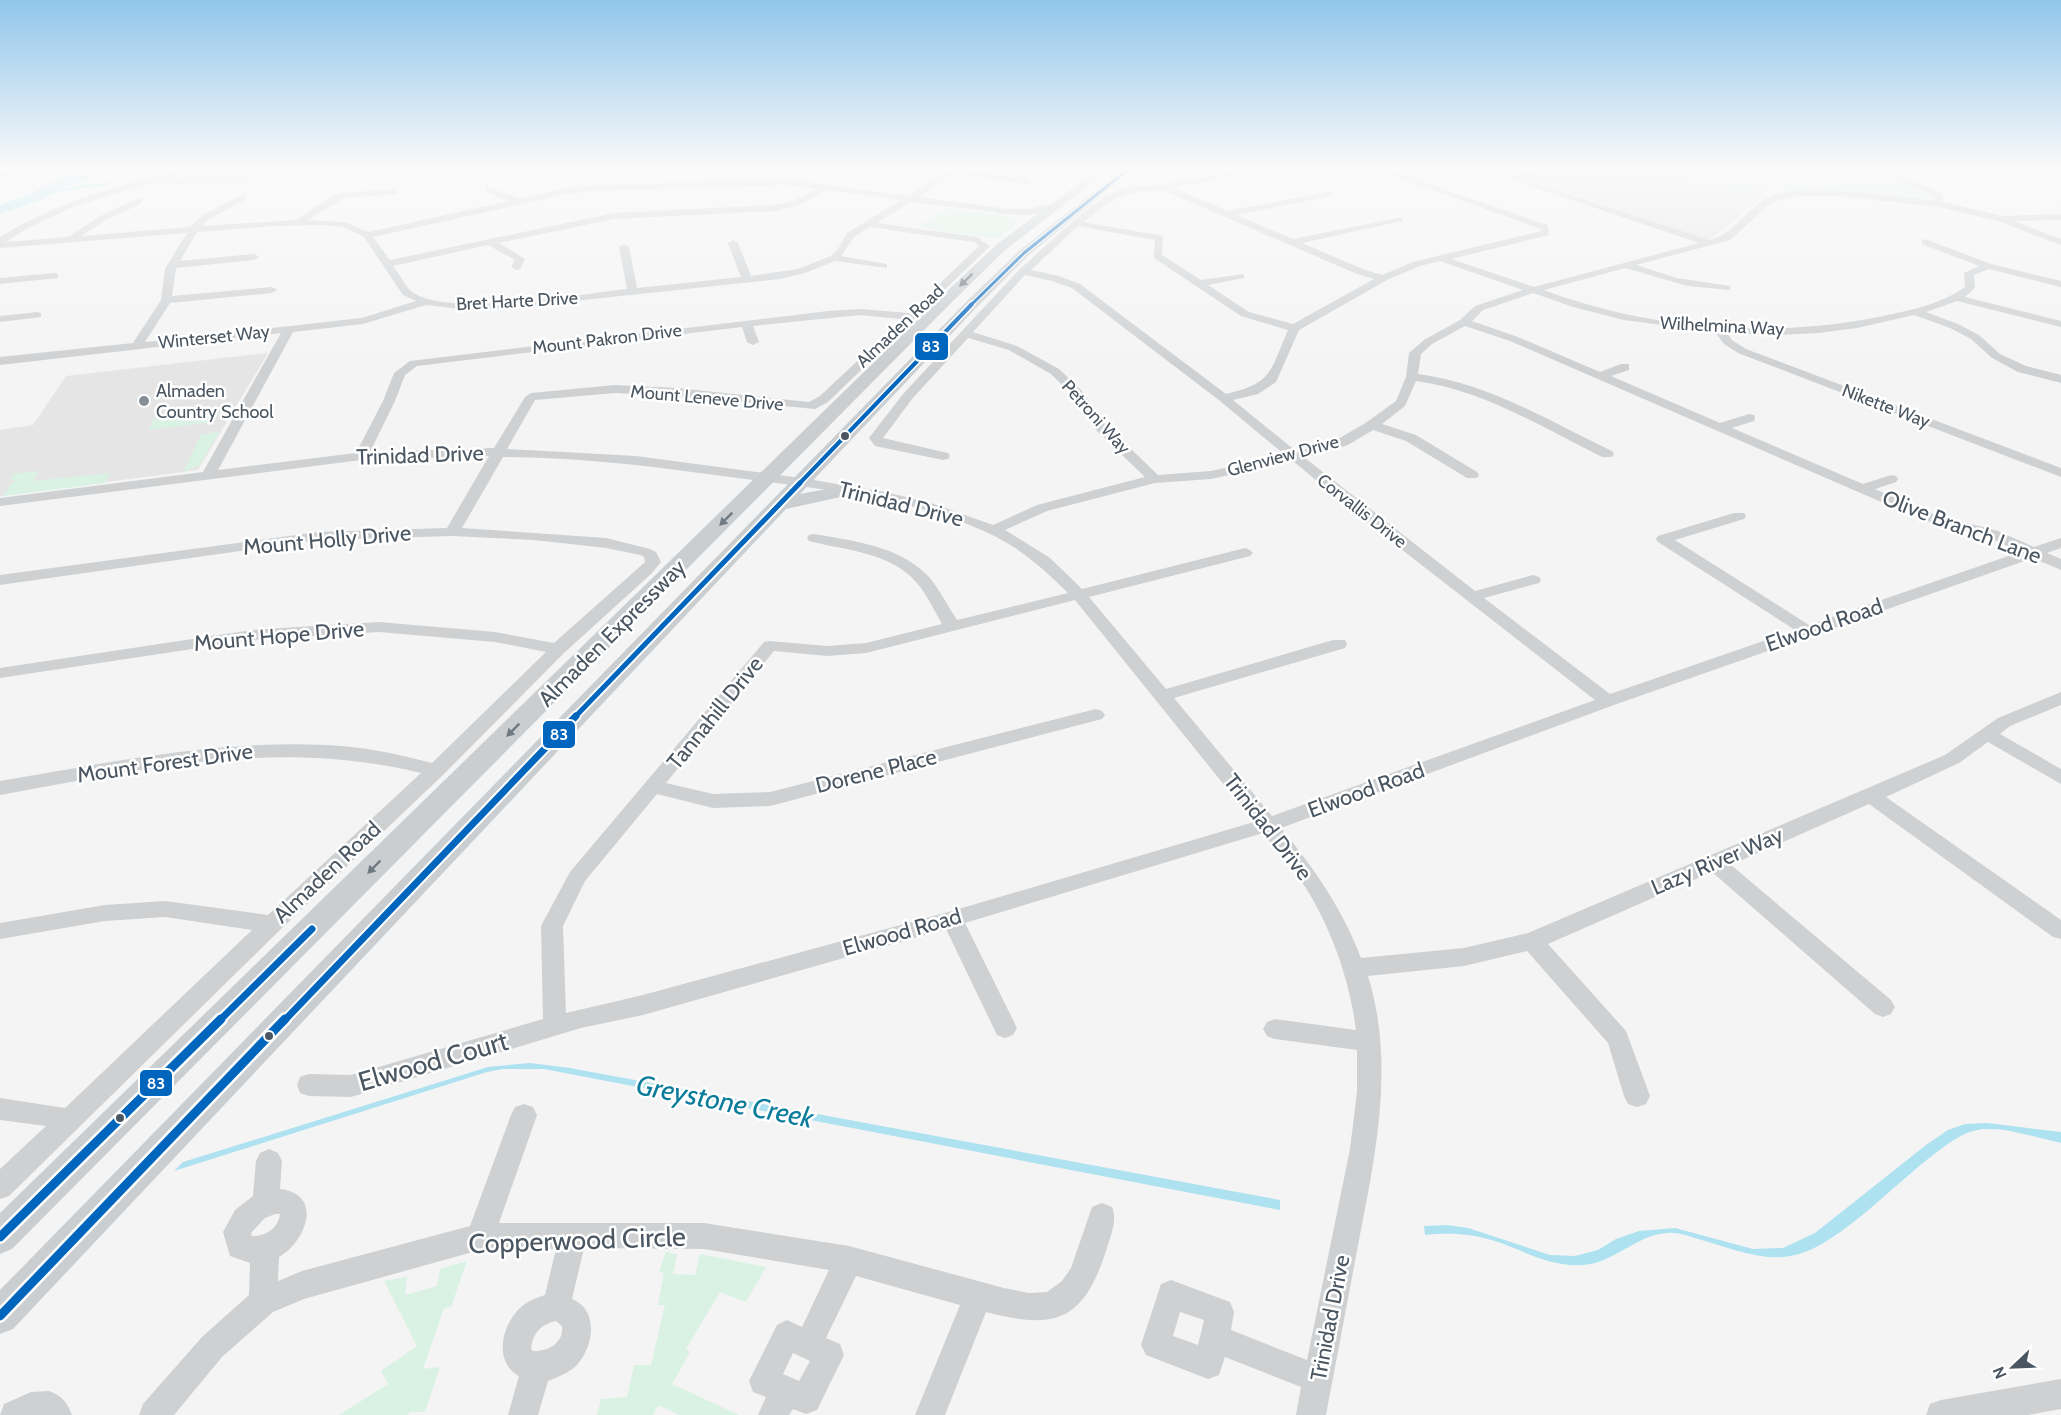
<svg xmlns="http://www.w3.org/2000/svg" width="2061" height="1415" viewBox="0 0 2061 1415" font-family="Cabin,sans-serif">
<rect width="100%" height="100%" fill="#f4f4f4"/>
<!-- education -->
<path fill="#e6e5e6" d="M208 167H649L150 182Z
M1593 167H1744L1784 177 1762 188 1759 199 1710 240 1521 178Z
M268 353 198 470 0 496V430L33 425 66 376Z"/>
<!-- green -->
<path fill="#d9f2e3" d="M1650 167H1740L1772 176 1753 193H1734Z
M1744 167H1845L1887 174 1933 197 1930 201 1859 193 1781 194 1778 193 1785 186 1798 180 1796 177 1773 175Z
M947 208 1012 217 1018 221 997 239 918 227Z
M219 413 213 422 148 430 154 419Z
M219 432 200 465 183 473 201 434Z
M39 471 33 481 110 473 105 483 3 496 12 483 17 480H10L14 474Z
M666 1252 677 1254 673 1274 695 1275 700 1254 766 1267 746 1302 720 1292 686 1349 690 1352 672 1384 739 1415H680L658 1405 653 1415H597L601 1399 627 1397 634 1365H651L665 1305H658L664 1273 659 1272Z
M467 1261 451 1307 444 1308 423 1369 440 1367 425 1412H410L408 1415H339L388 1384 381 1371 417 1346 384 1281 407 1277 405 1295 437 1286 440 1269Z"/>
<!-- water -->
<path fill="#aee2f0" d="M113 182 105 186 60 191 0 212V207C36 192 74 184 113 182Z
M530 1063 570 1068 1280 1200V1210L544 1069H503L487 1072 174 1171 183 1162 488 1067Z
M1987 1123 2061 1132V1143C2037 1138 2010 1128 1985 1129 1965 1130 1949 1143 1933 1155 1897 1182 1841 1242 1799 1254 1765 1264 1731 1248 1698 1239 1688 1236 1677 1232 1667 1233 1636 1235 1614 1263 1583 1265 1544 1267 1522 1248 1488 1239 1466 1233 1447 1233 1425 1235L1424 1226 1447 1225 1468 1228 1550 1255 1575 1256 1598 1250 1616 1239 1639 1231 1675 1228 1753 1249 1783 1248 1815 1233 1926 1145 1948 1130 1965 1124Z"/>
<g fill="none" stroke-linecap="round" stroke-linejoin="round">
<!-- stream -->
<path stroke="#aee2f0" stroke-width="2" d="M144 184 699 167"/>
<!-- river -->
<path fill="#aee2f0" fill-rule="evenodd" d="M104 167H124L122 170 65 186 41 200 0 214V205L31 194 55 180Z"/>
<!-- minor -->
<path fill="#ced0d2" fill-rule="evenodd" d="M23 167H35L0 180V174Z
M191 167H205L75 206 26 229 6 242 68 237 100 216 139 198 142 199V203L106 220 81 236 190 227 203 215 242 195 245 196V200L209 219 202 226 296 220 330 197 340 193 394 189 398 192 397 194 344 198 308 220 345 222 368 232 509 201 486 192V188L489 187 520 199 567 188 594 185 785 179 908 196 956 167H966L962 170 1030 179 1031 181 1027 184 955 175 918 197 1001 208 1006 211 1004 213 911 202 877 223 977 237 990 246 828 402 815 409 677 396 615 393 535 400 507 449 636 456 801 478 885 492 931 503 993 525 1037 505 1145 477 1095 429 1073 396 1051 374 1009 350 968 338 912 399 883 438 948 453 950 456 948 459 943 460 875 446 869 438 903 394 1019 270 1073 221 1106 195 1127 187 1164 184 1259 167H1276L1173 188 1228 211 1333 191 1334 193 1330 196 1236 215 1293 239 1402 217V221L1302 243 1365 270 1382 275 1413 262 1541 231V229L1368 167H1380L1548 225 1549 235 1451 259 1534 287 1699 243 1474 167H1486L1512 175 1564 167H1584L1522 179 1710 240C1735 233 1744 212 1765 199 1795 180 1897 197 1935 201V196L1905 184 1896 174 1854 169 1850 167 1922 171 2061 170V176L1904 175 1911 180 1943 193 1944 202 2002 216 2061 214V220L2014 221 2061 239V245L1998 221 1939 207 1839 196H1799L1772 202 1730 240 1636 265 1677 278 1730 286V290L1688 286 1625 268 1544 290C1650 330 1773 339 1883 316 1912 310 1941 304 1965 287L1964 273 1979 266 1922 244V240L1925 239 1991 264 2061 281V287L1989 269 1974 275 1975 288 1965 297 2061 321V327L1957 301 1926 312 1958 324 1979 335 2000 354 2026 366 2061 375V383L2018 372 1992 358 1971 339 1950 328 1914 315 1857 328 1818 333 1780 335 1727 333 1732 340 1746 349 2061 468V477L1738 353 1724 344 1715 332 1624 320 1573 307 1533 293 1483 310 1472 321 1518 337 1600 372 1621 364H1629V370L1611 376 1720 423 1749 414 1754 415 1755 418 1754 421 1732 428 1863 484 1891 475 1896 476 1898 479 1896 482 1875 489 1933 514 1998 531 2034 547 2061 538V548L2047 553 2061 559V570L2033 558 1614 705 1281 828C1314 868 1343 910 1361 958L1464 948 1528 933 1945 755 1998 718 2061 692V705L2010 726 2000 734 2061 769V784L1988 742 1959 763 1886 797 2061 920V939L2053 937 1869 804 1731 865 1891 1000 1895 1007 1891 1014 1883 1017 1875 1014 1712 872 1548 944 1626 1031 1650 1096 1646 1104 1637 1107 1628 1104 1624 1096 1608 1043 1527 951 1464 966 1368 976C1395 1063 1376 1153 1359 1240 1348 1299 1337 1357 1326 1415H1296L1301 1387 1225 1357 1219 1375 1208 1379 1146 1355 1141 1345 1161 1284 1171 1280 1230 1302 1234 1312 1231 1330 1307 1360 1350 1149 1357 1092V1050L1275 1039 1267 1036 1263 1029 1267 1022 1275 1019 1356 1030C1349 976 1329 921 1298 876 1287 861 1274 848 1263 833L965 923 1017 1028 1013 1035 1005 1038 997 1035 946 929 643 1015 581 1028 351 1097 309 1096 300 1093 297 1085 300 1077 309 1074 351 1075 543 1019 541 926 570 872 764 642 770 641 827 646 866 643 942 624C935 612 929 599 921 588 895 552 848 551 809 541L807 538 809 535 814 534C854 541 900 546 929 577 940 590 948 606 957 620L1068 593C1044 569 1019 547 988 533 915 499 832 490 753 480 670 469 587 457 503 457L462 528 606 538 650 549 656 552 661 562 651 574 564 653 443 775 280 930 9 1196 0 1199V1169L46 1126 0 1120V1098L65 1108 252 930 165 917 105 921 0 939V923L105 905 165 901 268 915 421 773C275 738 144 769 0 795V781C107 763 215 740 325 745 361 746 397 754 432 763L546 652 495 642 379 632 252 640 0 678V668L252 630 379 622 495 632 554 643 645 562 644 557 640 555 606 548 534 540 452 536 318 540 0 585V575L318 532 447 528 489 456 361 460 0 506V498L203 472 281 333 0 365V357L133 343 161 300 165 269 187 233 0 248V237C59 201 124 183 191 167ZM785 185 817 189 793 201 776 205 614 213 390 260 373 237 567 194 594 191ZM828 190 901 200 847 233 838 249 831 256 798 269 751 276 738 243 733 240 728 243 741 277 637 288 629 247 624 244 619 247 627 289C579 294 451 318 412 292 405 286 399 273 393 266L488 245 515 260 511 267 516 270 520 269 525 259 499 243 614 219 776 211 799 205ZM1163 190 1357 274 1374 279 1293 324 1249 312 1208 285 1244 278V274L1201 280 1162 255 1163 236 1084 222C1117 195 1120 193 1163 190ZM325 225 343 227 364 237 403 295 416 301 362 318 145 342 170 303 272 293 277 290 272 287 172 296 176 268 254 260 259 257 254 254 180 261 197 232 274 226ZM1078 226 1155 240 1154 258 1241 316 1288 330C1270 371 1273 383 1226 394L1080 284 1059 276 1031 270ZM870 227 974 242 979 246 909 313 860 309 828 311 410 361 394 373 383 401 356 453 218 470 293 332 363 324 426 305 469 310 499 309 780 279 805 273 835 261 887 268V264L841 256 854 237ZM1440 261 1523 290 1475 306 1460 320 1424 340 1409 353 1406 377 1396 401 1367 422 1338 439 1297 452 1233 400 1258 394 1276 382 1299 330 1387 280 1420 266ZM1025 275 1052 281 1072 288 1220 401 1285 455 1211 471 1158 475 1104 423 1082 391 1059 369 1017 346 973 332ZM860 315 902 319 820 396 809 402 677 388 615 385 531 393 525 397 494 448 370 452 395 401 405 375 417 366 742 327 747 342 753 345 759 342 753 326ZM1465 326 1510 341 1923 520 1988 537 2020 552 1809 625 1675 540 1744 519 1746 516 1744 513H1734L1658 536 1656 539 1658 542 1795 630 1610 694 1484 598 1539 583 1541 580 1539 577 1533 575 1475 591 1305 458 1348 445 1373 430 1406 441 1467 478H1477L1479 475 1477 472 1416 435 1382 424 1405 406 1416 381C1483 390 1542 427 1602 457H1612L1614 454 1612 451C1549 421 1488 383 1418 374L1421 354 1432 344ZM1293 461 1360 517 1595 700 1272 816 1174 698 1345 648 1347 644 1345 640H1333L1166 689 1089 597 1250 556 1253 553 1250 550 1245 548 1082 589 1050 558 1005 530 1047 511 1155 483 1211 479ZM1075 600 1254 822 952 911 643 995 566 1013 563 926 585 881 657 794 713 808 770 806 1102 719 1105 715 1102 711 1096 709 770 792 713 794 666 783 774 651 827 656 866 653ZM1180 1312 1204 1320 1198 1345 1173 1336Z
M54 273 58 274V278L0 284V278Z
M37 312 41 313V317L0 322V316Z
M524 1104 533 1107 537 1115 499 1223H704L849 1246 1004 1288 1029 1293 1047 1292 1062 1281 1071 1268 1092 1207 1102 1203 1112 1207C1118 1221 1110 1237 1106 1251 1083 1322 1055 1330 986 1312L945 1415H915L960 1305 856 1276 826 1338 840 1344 844 1355 817 1410 806 1414 793 1409 789 1415H758L766 1397 753 1392 749 1381 777 1325 787 1320 802 1327 829 1270 704 1249 584 1248 572 1299C599 1310 594 1346 577 1365 569 1373 558 1377 548 1381L538 1415H508L519 1376C493 1362 502 1326 519 1309 526 1302 535 1298 545 1295L556 1249 480 1250 304 1299 273 1312 222 1357 174 1415H139L143 1404 202 1337 249 1295 250 1263 230 1256 223 1232 235 1210 253 1196 256 1161 260 1153 269 1149 278 1153 282 1161 280 1189C324 1194 306 1242 279 1257L278 1281 302 1271 470 1226 511 1115 515 1107ZM275 1214H280C278 1229 266 1236 252 1236L251 1233 265 1218ZM556 1321 562 1326C564 1343 548 1352 533 1351L531 1349C532 1334 541 1324 556 1321ZM793 1353 810 1361 799 1381 783 1374Z
M2061 1379V1409L2028 1415H1926L1930 1404 1941 1400Z
M49 1391C62 1396 67 1402 72 1415H0L4 1404 31 1392Z"/>
<!-- major -->
<path fill="#caced1" fill-rule="evenodd" d="M1125 167H1136L1028 256 977 307 800 494 848 485 854 486 857 490 854 494 786 509 13 1329 0 1334V1290L967 301 1020 250Z
M1097 171 1101 172V176L1004 251 950 304 12 1249 0 1254V1213L940 298 996 245 1039 213 1029 215 1001 214 997 213V209H1029L1051 204Z"/>
<!-- bus-1-far4 casing -->
<g stroke="#fff" stroke-width="5">
<path id="bus-1-far4" d="M971 305 1024 253 1131 167"/>
</g>
<!-- bus-1-far3 casing -->
<g stroke="#fff" stroke-width="7">
<path id="bus-1-far3" d="M799 484 972 304"/>
</g>
<!-- bus-1-far2 casing -->
<g stroke="#fff" stroke-width="9">
<path id="bus-1-far2" d="M575 717 800 483"/>
</g>
<!-- bus-1-far1 casing -->
<g stroke="#fff" stroke-width="11">
<path id="bus-1-far1" d="M219 1021 312 929
M284 1021 576 716"/>
</g>
<!-- bus-1 casing -->
<g stroke="#fff" stroke-width="14">
<path id="bus-1" d="M0 1237 221 1019
M0 1316 285 1019"/>
</g>
<!-- bus-1-far4 -->
<use href="#bus-1-far4" stroke="#0065bd" stroke-width="3"/>
<!-- bus-1-far3 -->
<use href="#bus-1-far3" stroke="#0065bd" stroke-width="4"/>
<!-- bus-1-far2 -->
<use href="#bus-1-far2" stroke="#0065bd" stroke-width="5"/>
<!-- bus-1-far1 -->
<use href="#bus-1-far1" stroke="#0065bd" stroke-width="7"/>
<!-- bus-1 -->
<use href="#bus-1" stroke="#0065bd" stroke-width="9"/>
</g>
<!-- one-way arrows -->
<defs><path id="oneway-solid" d="M-6-.8H1V-3.2L6.5 0L1 3.2V.8H-6Z" transform="scale(1.5)"/></defs>
<g fill="#707a83">
<use href="#oneway-solid" transform="translate(966 280) rotate(136)"/>
<use href="#oneway-solid" transform="translate(726 519) rotate(135)"/>
<use href="#oneway-solid" transform="translate(513 730) rotate(135)"/>
<use href="#oneway-solid" transform="translate(374 867) rotate(135)"/>
</g>
<!-- sky -->
<linearGradient id="sky" x2="0" y2="1"><stop stop-color="#91c6eb"/><stop offset="0.46" stop-color="#fafafa"/><stop offset="1" stop-color="#fafafa" stop-opacity="0"/></linearGradient>
<rect width="2061" height="365" fill="url(#sky)"/>
<!-- markers -->
<circle fill="#868d94" stroke="#fff" stroke-width="2" cx="144" cy="401" r="6"/>
<g fill="#4a5661" stroke="#fff" stroke-width="2">
<circle cx="845" cy="436" r="5"/>
<circle cx="269" cy="1036" r="5"/>
<circle cx="120" cy="1118" r="5"/>
</g>
<g text-anchor="middle" dominant-baseline="central" stroke-width="5" stroke-linejoin="round" paint-order="stroke">
<!-- far-street labels -->
<g font-size="18" fill="#4a5661" stroke="#fff">
<text transform="translate(517 301) rotate(-3)">Bret Harte Drive</text>
<text transform="translate(900 326) rotate(-43)">Almaden Road</text>
<text transform="translate(1722 326) rotate(3)">Wilhelmina Way</text>
<text transform="translate(214 337) rotate(-6)">Winterset Way</text>
<text transform="translate(607 339) rotate(-7)">Mount Pakron Drive</text>
<text transform="translate(707 398) rotate(5)">Mount Leneve Drive</text>
<text transform="translate(1886 406) rotate(21)">Nikette Way</text>
<text transform="translate(1096 417) rotate(48)">Petroni Way</text>
<text transform="translate(1283 456) rotate(-15)">Glenview Drive</text>
<text transform="translate(1362 511) rotate(38)">Corvallis Drive</text>
</g>
<!-- far-poi labels -->
<g font-size="18" fill="#4a5661" stroke="#fff" text-anchor="start">
<text x="156" y="391">Almaden<tspan x="156" dy="21">Country School</tspan></text>
</g>
<!-- street labels -->
<g font-size="22" fill="#4a5661" stroke="#fff">
<text transform="translate(420 455) rotate(-2)">Trinidad Drive</text>
<text transform="translate(901 504) rotate(14)">Trinidad Drive</text>
<text transform="translate(1962 527) rotate(21)">Olive Branch Lane</text>
<text transform="translate(327 540) rotate(-5)">Mount Holly Drive</text>
<text transform="translate(1824 625) rotate(-19)">Elwood Road</text>
<text transform="translate(612 633) rotate(-45)">Almaden Expressway</text>
<text transform="translate(279 636) rotate(-5)">Mount Hope Drive</text>
<text transform="translate(715 713) rotate(-51)">Tannahill Drive</text>
<text transform="translate(165 763) rotate(-8)">Mount Forest Drive</text>
<text transform="translate(876 771) rotate(-14)">Dorene Place</text>
<text transform="translate(1366 790) rotate(-20)">Elwood Road</text>
<text transform="translate(1268 827) rotate(52)">Trinidad Drive</text>
<text transform="translate(1717 861) rotate(-23)">Lazy River Way</text>
<text transform="translate(327 872) rotate(-43)">Almaden Road</text>
<text transform="translate(902 932) rotate(-16)">Elwood Road</text>
<text transform="translate(1330 1318) rotate(-79)">Trinidad Drive</text>
</g>
<!-- near-street labels -->
<g font-size="27" fill="#4a5661" stroke="#fff">
<text transform="translate(433 1061) rotate(-16)">Elwood Court</text>
<text transform="translate(577 1240) rotate(-2)">Copperwood Circle</text>
</g>
<!-- near-water labels -->
<g font-size="28" font-style="italic" fill="#0c7c9b" stroke="#fff">
<text transform="translate(725 1101) rotate(11)">Greystone Creek</text>
</g>
</g>
<g stroke="#fff" stroke-width="2">
<rect x="914" y="332" width="35" height="29" rx="6" fill="#0065bd"/>
<rect x="542" y="720" width="34" height="29" rx="6" fill="#0065bd"/>
<rect x="139" y="1069" width="34" height="28" rx="6" fill="#0065bd"/>
</g>
<g font-size="16" text-anchor="middle" font-weight="bold" fill="#fff">
<text x="931" y="352">83</text>
<text x="559" y="740">83</text>
<text x="156" y="1089">83</text>
</g>
<!-- north arrow -->
<g transform="translate(2013 1367) rotate(247)" stroke="#ffffff" stroke-width="4.5" paint-order="stroke">
<path d="M0-4.5L10 22L0 15L-10 22Z" fill="#4a5661"/>
<text y="-9" font-size="16" font-weight="bold" text-anchor="middle" fill="#4a5661">N</text>
</g>
</svg>
